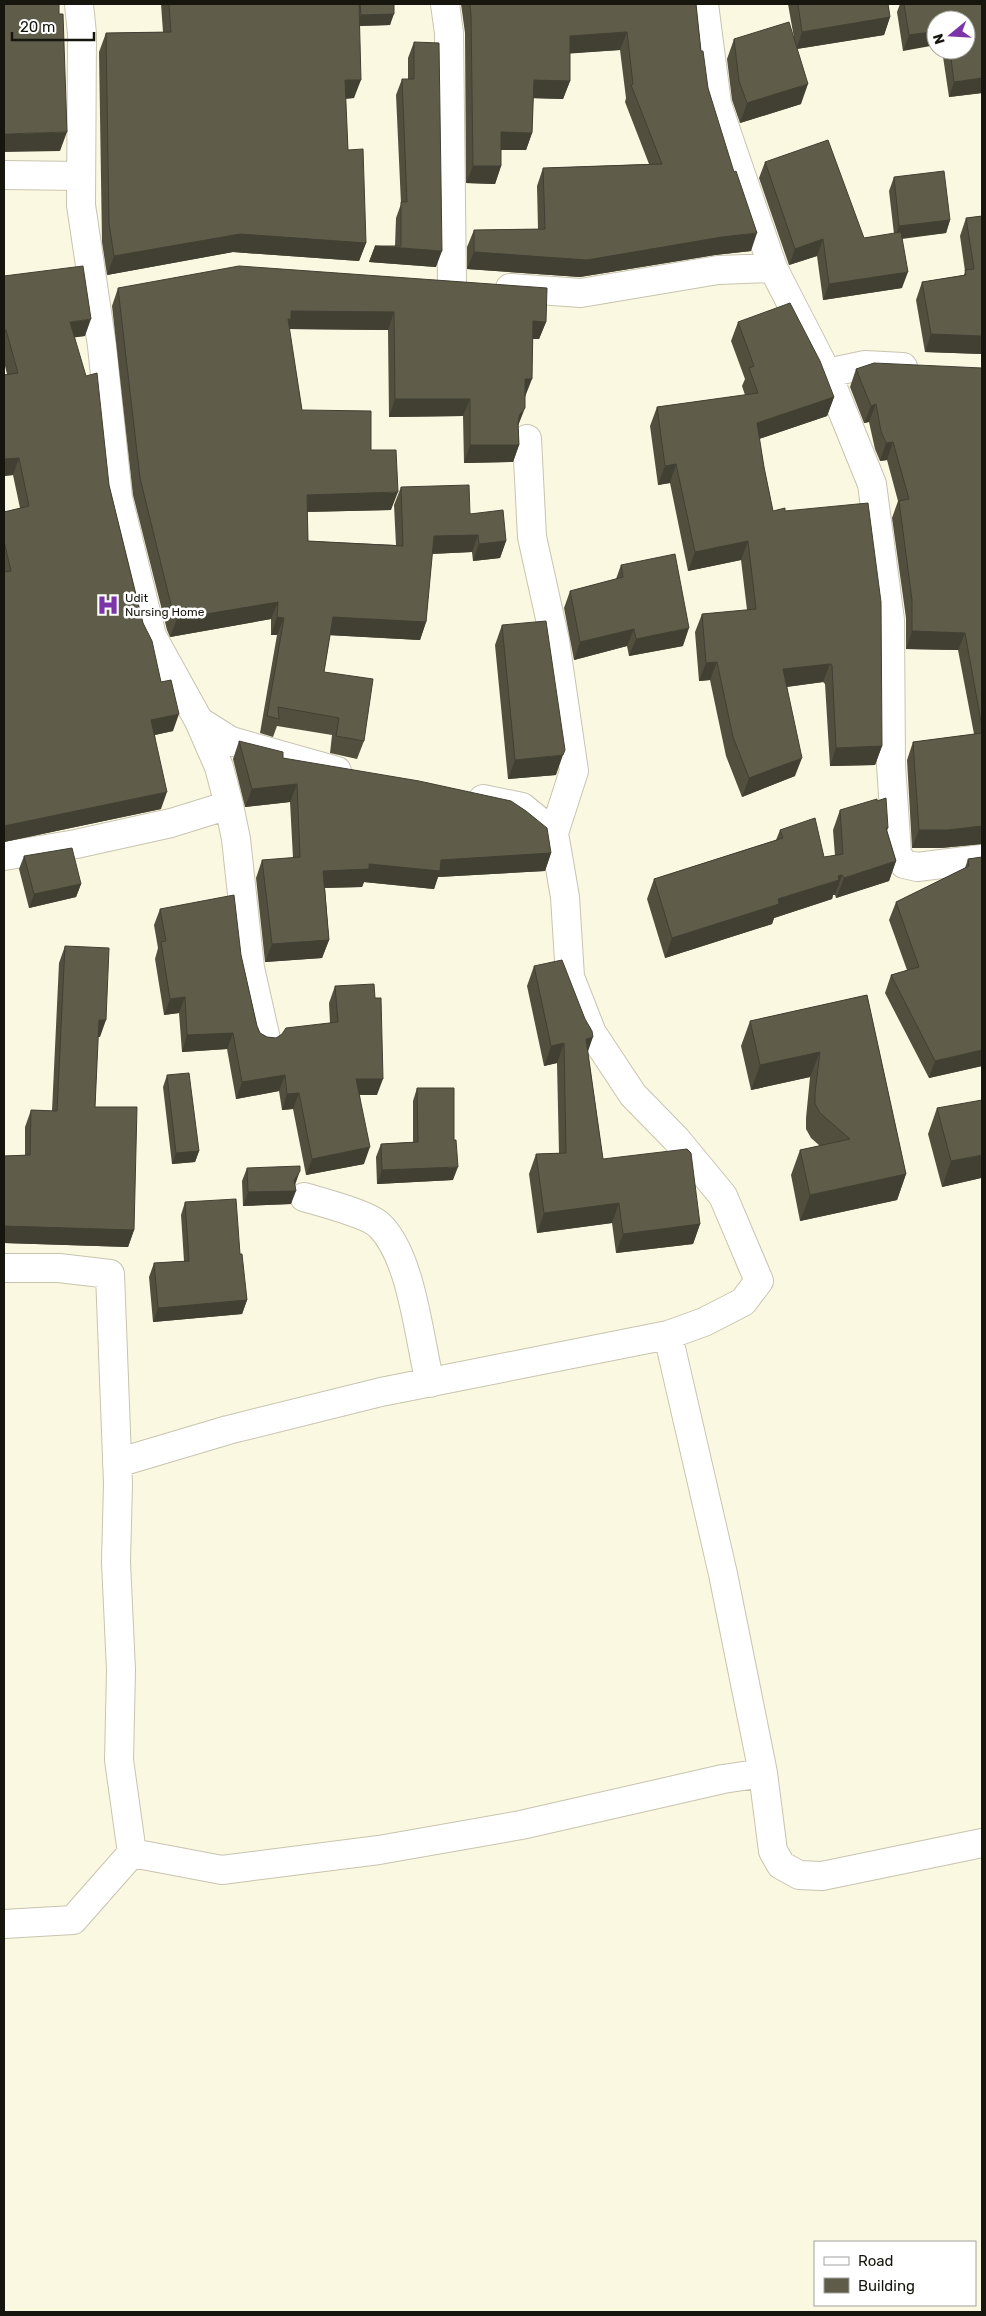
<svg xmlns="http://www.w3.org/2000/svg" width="986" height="2316" viewBox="0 0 986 2316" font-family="Rubik,sans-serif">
<rect width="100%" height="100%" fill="#fbf8e1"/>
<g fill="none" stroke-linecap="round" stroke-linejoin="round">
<!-- minor casing -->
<g stroke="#c8c4af" stroke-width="30">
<path id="minor" d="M79 4 82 34 81 205 102 346 118 498 152 636 199 721 231 741 337 771
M445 4 449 33 452 284
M704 4 717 104 773 268 827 373 872 484 890 620 891 765 897 854 904 864 917 867 982 859
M4 175 81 176
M510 288 581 293 718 270 773 268
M827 373 865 365 903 367
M527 439 532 537 555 641 574 771 554 833
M199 721 219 767 229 805 236 839 250 968 266 1039
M4 856 76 844 171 823 229 805
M304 1197C321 1202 368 1214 379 1225 412 1256 419 1339 430 1383
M4 1268H59L110 1274 118 1484 116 1562 121 1670 119 1760 132 1853 73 1920 4 1924
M668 1335 723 1574 763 1773 773 1851 781 1865 799 1875 822 1876 982 1843
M117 1463 228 1430 381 1392 668 1335 704 1322 743 1302 759 1281 723 1196 676 1139 633 1095 592 1033 570 977 565 897 554 833 522 807 483 799
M132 1853 222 1870 379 1850 521 1825 723 1779 763 1773"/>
</g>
<!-- minor -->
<use href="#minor" stroke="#fff" stroke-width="28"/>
</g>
<!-- wall -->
<path fill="#524f3f" d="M161 4H394L390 25 360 26 354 98 345 99 348 150 366 243 359 261 233 252 107 275 102 242 99 52 106 33 163 32Z
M461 4H696L701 51 708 88 751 251 715 255 580 277 467 269V247L474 230 538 229 537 186 543 168 649 164 625 102 626 98 620 50 570 53V81L563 99 533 98 532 133 526 150H501V166L495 184 466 183 465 33Z
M788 4H888L890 17 884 35 797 49 801 104 740 123 732 100 727 59 734 39 794 38Z
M900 4H982V93L949 97 942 50H966V20H936L903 51 897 12Z
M414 42 436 267 369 262 375 246H395L396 218 401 204 396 95 402 79H408V58Z
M765 162 864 238 894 234 889 191 894 177 950 220 946 233 902 239V288L823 300 817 256 789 265 759 178Z
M982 216V354L925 352 916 300 922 282 964 275 965 271 960 236 966 218Z
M4 276 85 336 74 337 109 485 143 623 161 682 173 731 155 735 161 809 4 842V512L20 508 13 475 4 476V375L7 374 4 362Z
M118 288 546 322 539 339H533L525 397 518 426 519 445 513 462 464 463 463 416 389 417 388 330 289 329 302 410 371 450 391 510 307 512 308 541 396 545 394 505 401 487 470 514 506 541 500 558 473 561 472 552 432 554 426 622 420 640 330 635 324 672 364 741 357 759 330 753 332 735 277 726 273 737 260 733 277 635H271V619L170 637 167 630 133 495 112 306Z
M738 322 834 397 827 416 759 439 764 467 773 511H785L882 746 875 765 830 766 825 684 823 682 787 687 795 776 742 797 726 756 710 680 699 681 695 632 702 614 747 610 741 560 688 571 670 483 658 485 650 426 657 407 745 395 742 386 745 379 731 341Z
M982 368V844L941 848H912L907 760 913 742 974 734 958 650 906 649V618L892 518 898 501 887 460 880 461 875 449 869 422 864 423 850 387 856 369Z
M621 565 683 646 629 656 627 646 574 660 564 608 570 591 616 579Z
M502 625 556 775 508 779 495 645Z
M239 741 283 758 551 853 545 871 438 877 434 889 364 882 362 887 325 888 329 940 322 958 265 962 256 878 262 860 293 858 290 802 245 807 233 759Z
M840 810 888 828 887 831 896 861 889 881 836 898 835 895H833L832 899 774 918 772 924 665 958 647 899 654 879 776 840 780 830 824 857 835 856 833 830Z
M24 856 81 884 76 897 29 908 19 869Z
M982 857V1066L929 1078 885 993 891 975 907 970 889 920 896 902 965 868 968 859Z
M160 909 241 955 257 1026 260 1033 267 1037 276 1038 330 1023 329 1003 335 986 377 1095H360L364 1164 306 1175 293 1109 282 1110 279 1091 236 1099 227 1049 182 1052 179 1013 164 1015 155 959 158 948 154 925Z
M65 946 100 1037H98L95 1107 134 1230 128 1247 4 1243V1156L25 1155V1127L31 1110 52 1111 59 963Z
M534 966 588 1053 603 1159 700 1224 693 1244 616 1253 612 1223 537 1233 529 1174 536 1154 559 1153 557 1063 544 1066 527 986Z
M867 995 906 1174 897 1200 800 1221 791 1175 800 1150 820 1146 811 1138 806 1129V1118L810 1077 751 1090 741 1046 750 1021Z
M167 1075 199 1151 195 1162 172 1164 163 1087Z
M417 1088 453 1180 377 1184 376 1157 381 1144 413 1142V1101Z
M937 1108 981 1178 942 1187 928 1134Z
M247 1168 295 1185 291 1204 243 1206 242 1181Z
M185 1202 240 1254 247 1300 242 1314 153 1322 149 1277 154 1263 184 1261 181 1215Z"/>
<!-- shaded-wall -->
<path fill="#424033" d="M394 14 390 25 356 26 361 15Z
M890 17 884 35 796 49 802 32Z
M936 31V45L903 51 909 35Z
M627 32 620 50 564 54 570 36Z
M982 78V93L949 97 954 82Z
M345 80H361L354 98 338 99Z
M534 80 570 81 563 99 527 98Z
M808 84 801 104 740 123 747 103Z
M67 132 60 151 4 152V134Z
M501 132 532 133 526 150H495Z
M473 166H501L495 184 466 183Z
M950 220 946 233 894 239 899 226Z
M757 233 751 251 715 255 580 277 467 269 474 252 722 237Z
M240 234 366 243 359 261 233 252 107 275 114 256Z
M823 239 817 256 789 265 795 249Z
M375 246 442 251 436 267 369 262Z
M908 272 902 288 823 300 829 284Z
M291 311 394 312 388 330 287 329 281 336Z
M91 319 85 336 63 339 70 322Z
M533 321 546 322 539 339H527Z
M931 334 982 336V354L925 352Z
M525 379H532L525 397Z
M834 397 827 416 750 442 757 423Z
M395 399H470L463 416 389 417Z
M876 404 869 422 864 423 871 406Z
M525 408 518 426 513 431 520 414Z
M893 442 887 460 880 461 886 443Z
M470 445H519L513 462 464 463Z
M19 458 13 475 4 476V459Z
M676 464 670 483 658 485 665 466Z
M398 492 391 510 301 512 307 495Z
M478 535 472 552 428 554 434 536Z
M506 541 500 558 473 561 479 544Z
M748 541 741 560 688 571 695 552Z
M278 602 271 619 170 637 177 619Z
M277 617 284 618 277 635H271Z
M333 617 426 622 420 640 326 635Z
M689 628 683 646 629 656 636 639Z
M634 629 627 646 574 660 580 642Z
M912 631 965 633 958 650 906 649Z
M717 662 710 680 699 681 706 663Z
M830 664 823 682 777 688 783 669Z
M179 714 173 731 145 737 151 720Z
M882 746 875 765 830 766 836 748Z
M563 755 556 775 508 779 515 760Z
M802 758 795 776 742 797 749 778Z
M297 784 290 802 245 807 252 789Z
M167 792 161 809 4 842V826Z
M982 826V839L981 844 941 848H912L919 830Z
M551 853 545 871 438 877 434 889 364 882 362 887 317 888 323 871 369 864Z
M896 861 889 881 836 898 844 878Z
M842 875 835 895H833L832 899 774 918 772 924 665 958 672 938Z
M81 884 76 897 29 908 34 894Z
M329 940 322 958 265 962 272 944Z
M185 997 179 1013 164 1015 170 999Z
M99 1020H106L100 1037H93Z
M233 1033 227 1049 182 1052 187 1035Z
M593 1037 586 1057V1039Z
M564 1043 557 1063 544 1066 551 1046Z
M982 1050V1066L929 1078 935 1061Z
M820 1052 810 1077 751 1090 760 1065Z
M285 1075 279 1091 236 1099 242 1082Z
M356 1079H383L377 1095H351Z
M299 1093 293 1109 282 1110 287 1094Z
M370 1147 364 1164 306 1175 312 1159Z
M199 1151 195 1162 172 1164 176 1153Z
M982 1155V1174L981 1178 942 1187 951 1161Z
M458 1167 453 1180 377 1184 382 1170Z
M300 1171 295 1185 291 1191H296L291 1204 243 1206 248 1192 294 1180Z
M906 1174 897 1200 800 1221 810 1195Z
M619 1203 612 1223 537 1233 544 1213Z
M700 1224 693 1244 616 1253 623 1234Z
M4 1226 134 1230 128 1247 4 1243Z
M247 1300 242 1314 153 1322 158 1308Z"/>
<!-- building -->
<path fill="#5f5c49" stroke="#424033" d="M4 4H59V14H63L67 132 4 134Z
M169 4H359L361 80H345L348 150 363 149 366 243 240 234 114 256 109 223 106 33 171 32Z
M360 4H394V14L361 15Z
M470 4H696L701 51H703L708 88 734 172 736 171 757 233 722 237 587 260 474 252V230L545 229 543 168 662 164 631 85 633 84 627 32 570 36V81L534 80 532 133 501 132V166H473L471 15Z
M798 4H888L890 17 802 32Z
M904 4H982V78L954 82 950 50H966V20H936V31L909 35Z
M789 22 808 84 747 103 739 81 734 39Z
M414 42 439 43 442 251 375 246H401V202H407L402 79H414Z
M828 140 864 238 901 232 908 272 829 284 823 239 795 249 765 162Z
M944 171 950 220 899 226 894 177Z
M982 216V336L931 334 922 282 966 275 965 270 974 269 966 218Z
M83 266 91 319 70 322 86 376 97 373 109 485 143 623 152 641 161 682 171 680 179 714 151 720 167 792 4 826V572L11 571 4 541V512L29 506 19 458 4 459V375L18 373 6 330H4V276Z
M239 266 547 288 546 322 533 321 532 379H525V408L520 414 518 422 519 445H470V399H395L394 312 291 311V319H288L302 410 371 411V450H396L398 492 307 495 308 541 403 546 401 487 469 485 470 514 503 510 506 541 479 544 478 535 434 536 426 622 333 617 324 672 373 679 364 741 336 736 339 718 278 707 279 719 267 716 284 618 277 617 278 602 177 619 173 613 140 478 118 288Z
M790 303 820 361 834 397 757 423 764 467 773 511 785 508V511L868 503 881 602 882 746 836 748 832 665 830 664 783 669 802 758 749 778 733 737 717 662 706 663 702 614 756 609 748 541 695 552 676 464 665 466 657 407 758 393 749 368 754 366 738 322Z
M874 363 982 368V727L965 633 912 631V600L899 501 909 499 893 442 886 443 881 431 876 404 871 406 856 369Z
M675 554 689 628 636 639 634 629 580 642 570 591 623 577 621 565Z
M546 621 565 750 563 755 515 760 502 625Z
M982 733V826L948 830H919L913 742Z
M239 741 283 752V758L419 781 511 801 526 811 547 828 551 853 441 860 440 871 369 864V869L323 871 329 940 272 944 262 860 300 857 297 784 252 789Z
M886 798 888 828H886L896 861 844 878 842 875 838 876 839 880 778 899 779 904 672 938 654 879 783 838 780 830 815 818 824 857 843 854 840 810 877 799V801Z
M72 848 81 884 34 894 24 856Z
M982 857V1050L935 1061 891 975 919 967 896 902 969 866 968 859Z
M234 895 241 955 257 1026 260 1033 267 1037 276 1038 282 1034 286 1028 338 1022 335 986 374 984 375 998H381L383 1079H356L370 1147 312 1159 299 1093 287 1094 285 1075 242 1082 233 1033 187 1035 185 997 170 999 161 942 166 941 160 909Z
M65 946 109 948 106 1020H99L95 1107H137L134 1230 4 1226V1156L30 1155 31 1110 57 1111Z
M562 960 585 1019 592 1031 593 1037 586 1039 603 1159 687 1149 691 1153 700 1224 623 1234 619 1203 544 1213 536 1154 566 1153 564 1043 551 1046 534 966Z
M867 995 906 1174 810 1195 800 1150 850 1139 820 1113 815 1104V1093L820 1052 760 1065 750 1021Z
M189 1073 199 1151 176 1153 167 1075Z
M417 1088H454V1140H456L458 1167 382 1170 381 1144 418 1142Z
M982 1100V1155L951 1161 937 1108Z
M300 1166V1171L294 1180 296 1191 248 1192 247 1168Z
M236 1199 240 1254H242L247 1300 158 1308 154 1263 189 1261 185 1202Z"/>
<!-- icons -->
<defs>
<g id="hospital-bare" transform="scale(1.725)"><path d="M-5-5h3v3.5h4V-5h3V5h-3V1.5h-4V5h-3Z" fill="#7c35a8" stroke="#fff" stroke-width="2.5" paint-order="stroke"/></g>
</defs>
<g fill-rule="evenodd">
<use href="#hospital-bare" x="108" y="605"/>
</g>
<g text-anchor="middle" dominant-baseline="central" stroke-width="5" stroke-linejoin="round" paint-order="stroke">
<!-- poi labels -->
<g font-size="12" fill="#17160e" stroke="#fff" text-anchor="start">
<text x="125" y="598">Udit<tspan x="125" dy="14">Nursing Home</tspan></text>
</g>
</g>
<!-- border -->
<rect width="986" height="2316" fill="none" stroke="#17160e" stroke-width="10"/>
<!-- legend -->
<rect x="814" y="2241" width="162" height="65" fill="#ffffff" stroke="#a2a29f"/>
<rect x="824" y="2257" width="25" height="8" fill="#ffffff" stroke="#a2a29f"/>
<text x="858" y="2266" font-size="15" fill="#17160e">Road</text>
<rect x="824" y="2278" width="25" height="15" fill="#5f5c49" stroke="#a2a29f"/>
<text x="858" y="2291" font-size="15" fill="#17160e">Building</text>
<!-- north arrow -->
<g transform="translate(951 35) rotate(252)"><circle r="24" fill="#ffffff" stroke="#a2a29f"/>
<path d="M0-4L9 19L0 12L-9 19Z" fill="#7c35a8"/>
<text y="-8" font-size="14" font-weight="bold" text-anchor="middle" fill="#17160e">N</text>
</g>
<!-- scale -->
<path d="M12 32v8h82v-8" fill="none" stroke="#17160e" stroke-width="2.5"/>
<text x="20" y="32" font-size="15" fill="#17160e" stroke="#ffffff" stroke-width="4" paint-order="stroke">20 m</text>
</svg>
